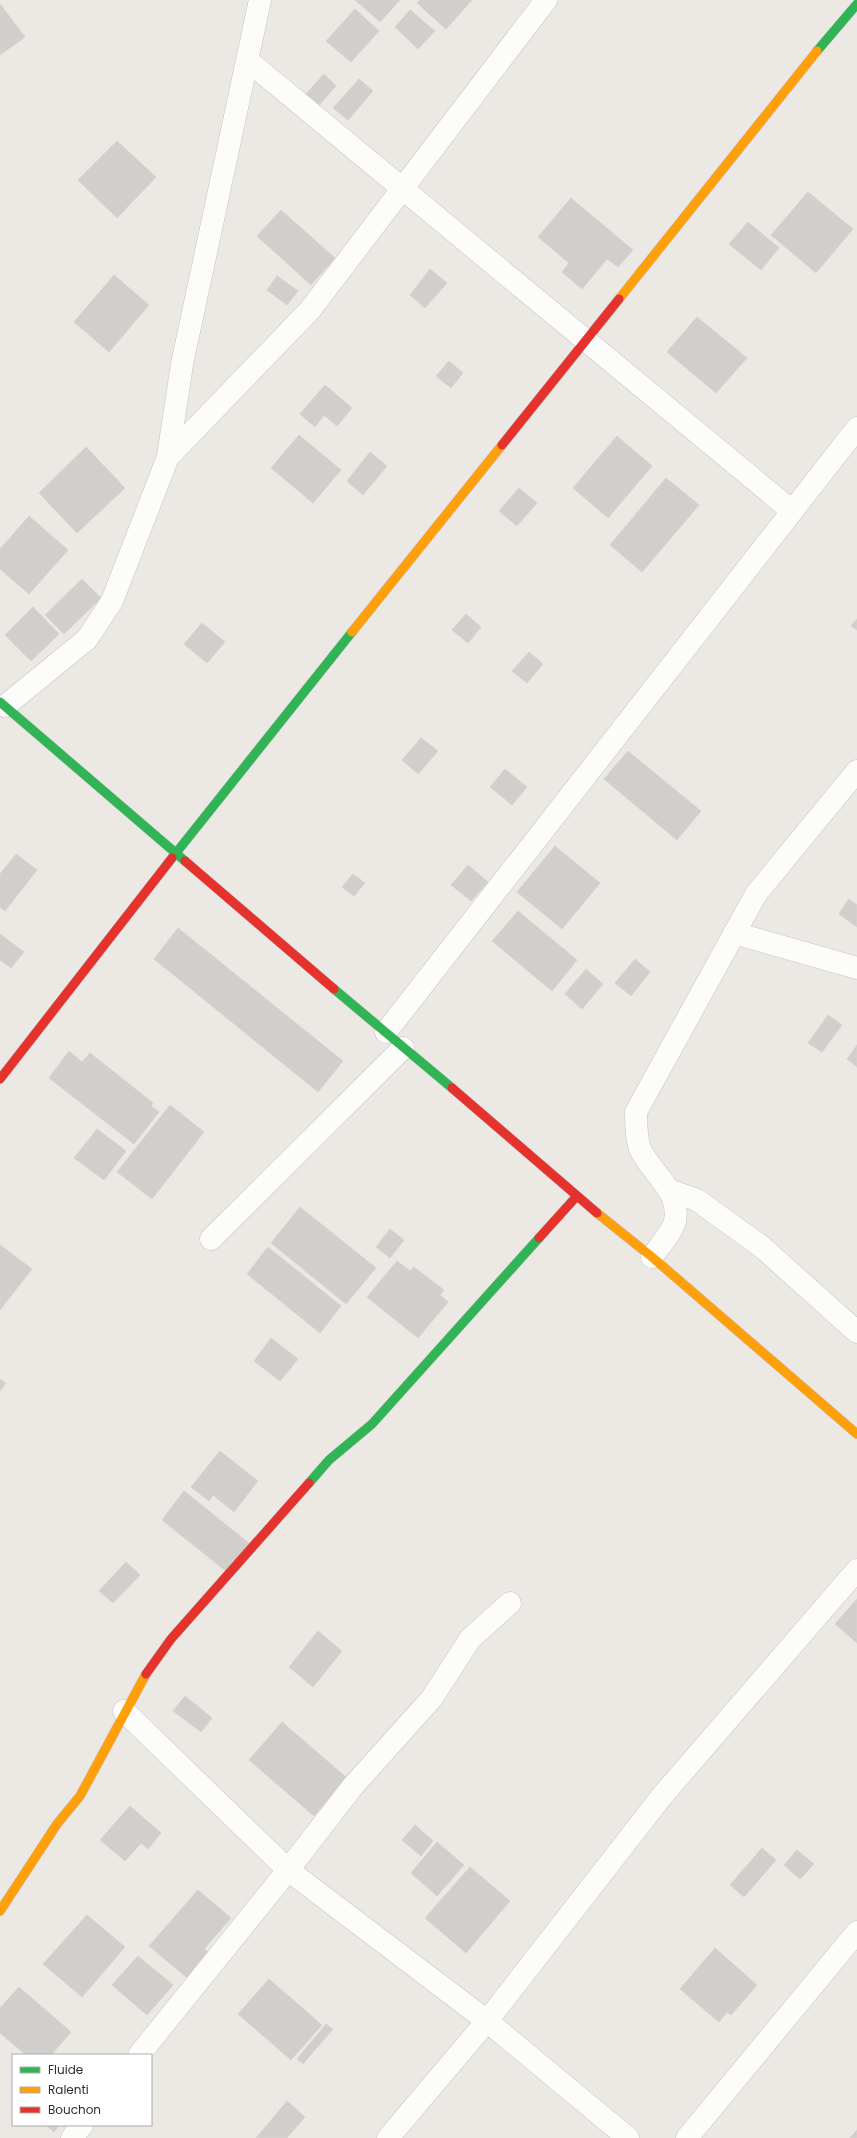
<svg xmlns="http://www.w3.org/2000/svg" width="857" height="2138" viewBox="0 0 857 2138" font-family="Poppins,sans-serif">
<rect width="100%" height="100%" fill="#ece8e4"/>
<!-- building -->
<path fill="#d1cecb" stroke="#d7d4d0" d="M355 0H400L380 22Z
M420 0H472L446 29 417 3Z
M0 4 25 37 0 55Z
M355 9 379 31 351 62 326 41Z
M410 10 435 31 418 49 395 27Z
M324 74 336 86 319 105 306 94Z
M359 79 373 91 348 120 333 108Z
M117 141 156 177 117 218 78 180Z
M808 192 853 229 816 273 771 235Z
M571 198 633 250 618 267 607 259 582 289 562 272 569 263 538 237Z
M281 210 335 258 311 285 257 236Z
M748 222 779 248 761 270 729 244Z
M430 269 447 283 425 308 410 295Z
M114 275 149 305 109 352 74 322Z
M277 276 298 291 287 305 267 290Z
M697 317 747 358 716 393 667 352Z
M449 361 463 373 451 388 436 376Z
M325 385 352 408 337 426 324 415 315 427 300 414Z
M299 435 341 470 313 503 271 468Z
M617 436 652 466 608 518 573 488Z
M86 447 125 488 77 533 39 493Z
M370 452 387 466 363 495 347 481Z
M666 478 699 505 642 572 610 545Z
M519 488 537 503 517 526 499 511Z
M29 516 68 550 29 594 0 569V549Z
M82 579 101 598 64 634 45 615Z
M33 607 59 634 31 661 5 635Z
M466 614 481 627 468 643 452 630Z
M857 619V630L851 626Z
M202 623 225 642 207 663 184 644Z
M529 652 543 664 527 683 512 671Z
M421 738 438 751 418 774 402 760Z
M628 751 701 811 677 840 604 779Z
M505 769 527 787 512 805 490 787Z
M555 846 600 883 562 929 517 892Z
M16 854 37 870 5 911 0 907V874Z
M468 865 488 882 471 901 451 885Z
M353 874 365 883 354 896 342 887Z
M849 899 857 905V927L839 914Z
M518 911 577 960 552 991 492 941Z
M178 928 343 1061 318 1092 154 959Z
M0 934 24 952 11 968 0 960Z
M635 959 650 972 631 996 615 983Z
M586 969 603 984 582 1009 565 994Z
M828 1015 842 1025 822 1052 808 1043Z
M857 1045V1067L847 1059Z
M69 1051 82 1062 90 1053 153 1103 151 1106 159 1112 134 1144 49 1078Z
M170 1105 204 1132 152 1199 117 1172Z
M97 1129 126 1151 104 1180 74 1158Z
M300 1207 376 1268 346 1304 271 1243Z
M390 1229 404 1240 390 1258 376 1247Z
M0 1245 32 1269 0 1310Z
M268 1247 341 1306 320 1333 247 1274Z
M397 1261 410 1271 414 1267 444 1290 440 1295 448 1302 418 1338 367 1297Z
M271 1338 298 1359 280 1381 254 1361Z
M0 1379 6 1383 0 1391Z
M220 1451 258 1481 234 1512 213 1495 209 1501 191 1487Z
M184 1491 250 1544 227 1572 162 1520Z
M126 1562 140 1575 113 1603 99 1591Z
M857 1599V1643L835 1624Z
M318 1631 342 1651 313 1687 289 1667Z
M185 1696 212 1718 201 1732 173 1711Z
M282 1722 347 1778 314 1816 249 1760Z
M130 1806 161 1833 148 1849 141 1843 125 1861 100 1840Z
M415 1825 433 1841 421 1856 402 1840Z
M437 1842 464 1865 437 1896 411 1873Z
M762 1848 776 1860 744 1897 730 1885Z
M797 1850 814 1864 800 1879 784 1865Z
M470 1867 510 1901 466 1953 425 1918Z
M198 1890 231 1918 204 1949 214 1957 192 1982 149 1946Z
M87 1915 125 1947 82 1997 43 1964Z
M715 1948 757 1985 731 2015 727 2012 719 2022 680 1989Z
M138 1956 173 1985 147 2015 112 1985Z
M269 1979 322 2025 291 2060 238 2014Z
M19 1987 71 2032 51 2055H26L0 2033V2008Z
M326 2024 333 2029 303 2064 297 2059Z
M287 2101 305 2117 287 2138H256Z
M46 2125H59L54 2132Z
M857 2130V2138H850Z"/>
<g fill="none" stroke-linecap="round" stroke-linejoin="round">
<!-- street casing -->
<g stroke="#c5c4c5" stroke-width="23">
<path id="street" d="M247 60 792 511
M168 457 310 310 546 0
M5 706 87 639 112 601 168 457 182 364 260 0
M734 933 857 968
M386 1032 857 428
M669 1190 697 1200 762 1247 857 1332
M211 1239 403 1048
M652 1257C658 1248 673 1231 675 1221 681 1191 651 1173 640 1149 636 1137 636 1124 636 1112L756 894 857 771
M124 1711 288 1870 487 2021 628 2138
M139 2055 288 1870 353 1786 432 1698 470 1639 510 1603
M72 2138 82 2125
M388 2138 487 2021 662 1796 857 1570
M687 2138 857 1932"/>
</g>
<!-- fast casing -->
<g stroke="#c5c4c5" stroke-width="10">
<path id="fast" d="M817 51 857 4
M0 702 185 861
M172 858 352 632
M334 989 452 1088
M309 1483 329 1460 372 1424 539 1238"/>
</g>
<!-- slow casing -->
<g stroke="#c5c4c5" stroke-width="10">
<path id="slow" d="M619 299 817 51
M352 632 502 445
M597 1213 652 1257 857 1434
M0 1911 57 1824 80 1796 146 1674"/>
</g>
<!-- jam casing -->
<g stroke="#c5c4c5" stroke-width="10">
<path id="jam" d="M502 445 619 299
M185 861 334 989
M0 1079 172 858
M452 1088 597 1213
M539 1238 576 1197
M146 1674 171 1639 309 1483"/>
</g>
<!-- street -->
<use href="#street" stroke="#fcfcfb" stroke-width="22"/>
<!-- fast -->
<use href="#fast" stroke="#30b455" stroke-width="9"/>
<!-- slow -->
<use href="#slow" stroke="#ff9f0a" stroke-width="9"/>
<!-- jam -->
<use href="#jam" stroke="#e5322d" stroke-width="9"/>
</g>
<!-- legend -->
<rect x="12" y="2054" width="140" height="72" fill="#ffffff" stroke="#ababab"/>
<rect x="20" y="2067" width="20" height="6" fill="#30b455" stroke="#ababab"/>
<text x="48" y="2074" font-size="12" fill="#2e2e2e">Fluide</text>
<rect x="20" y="2087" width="20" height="6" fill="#ff9f0a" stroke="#ababab"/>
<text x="48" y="2094" font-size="12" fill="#2e2e2e">Ralenti</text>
<rect x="20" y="2107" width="20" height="6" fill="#e5322d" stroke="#ababab"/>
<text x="48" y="2114" font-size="12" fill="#2e2e2e">Bouchon</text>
</svg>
